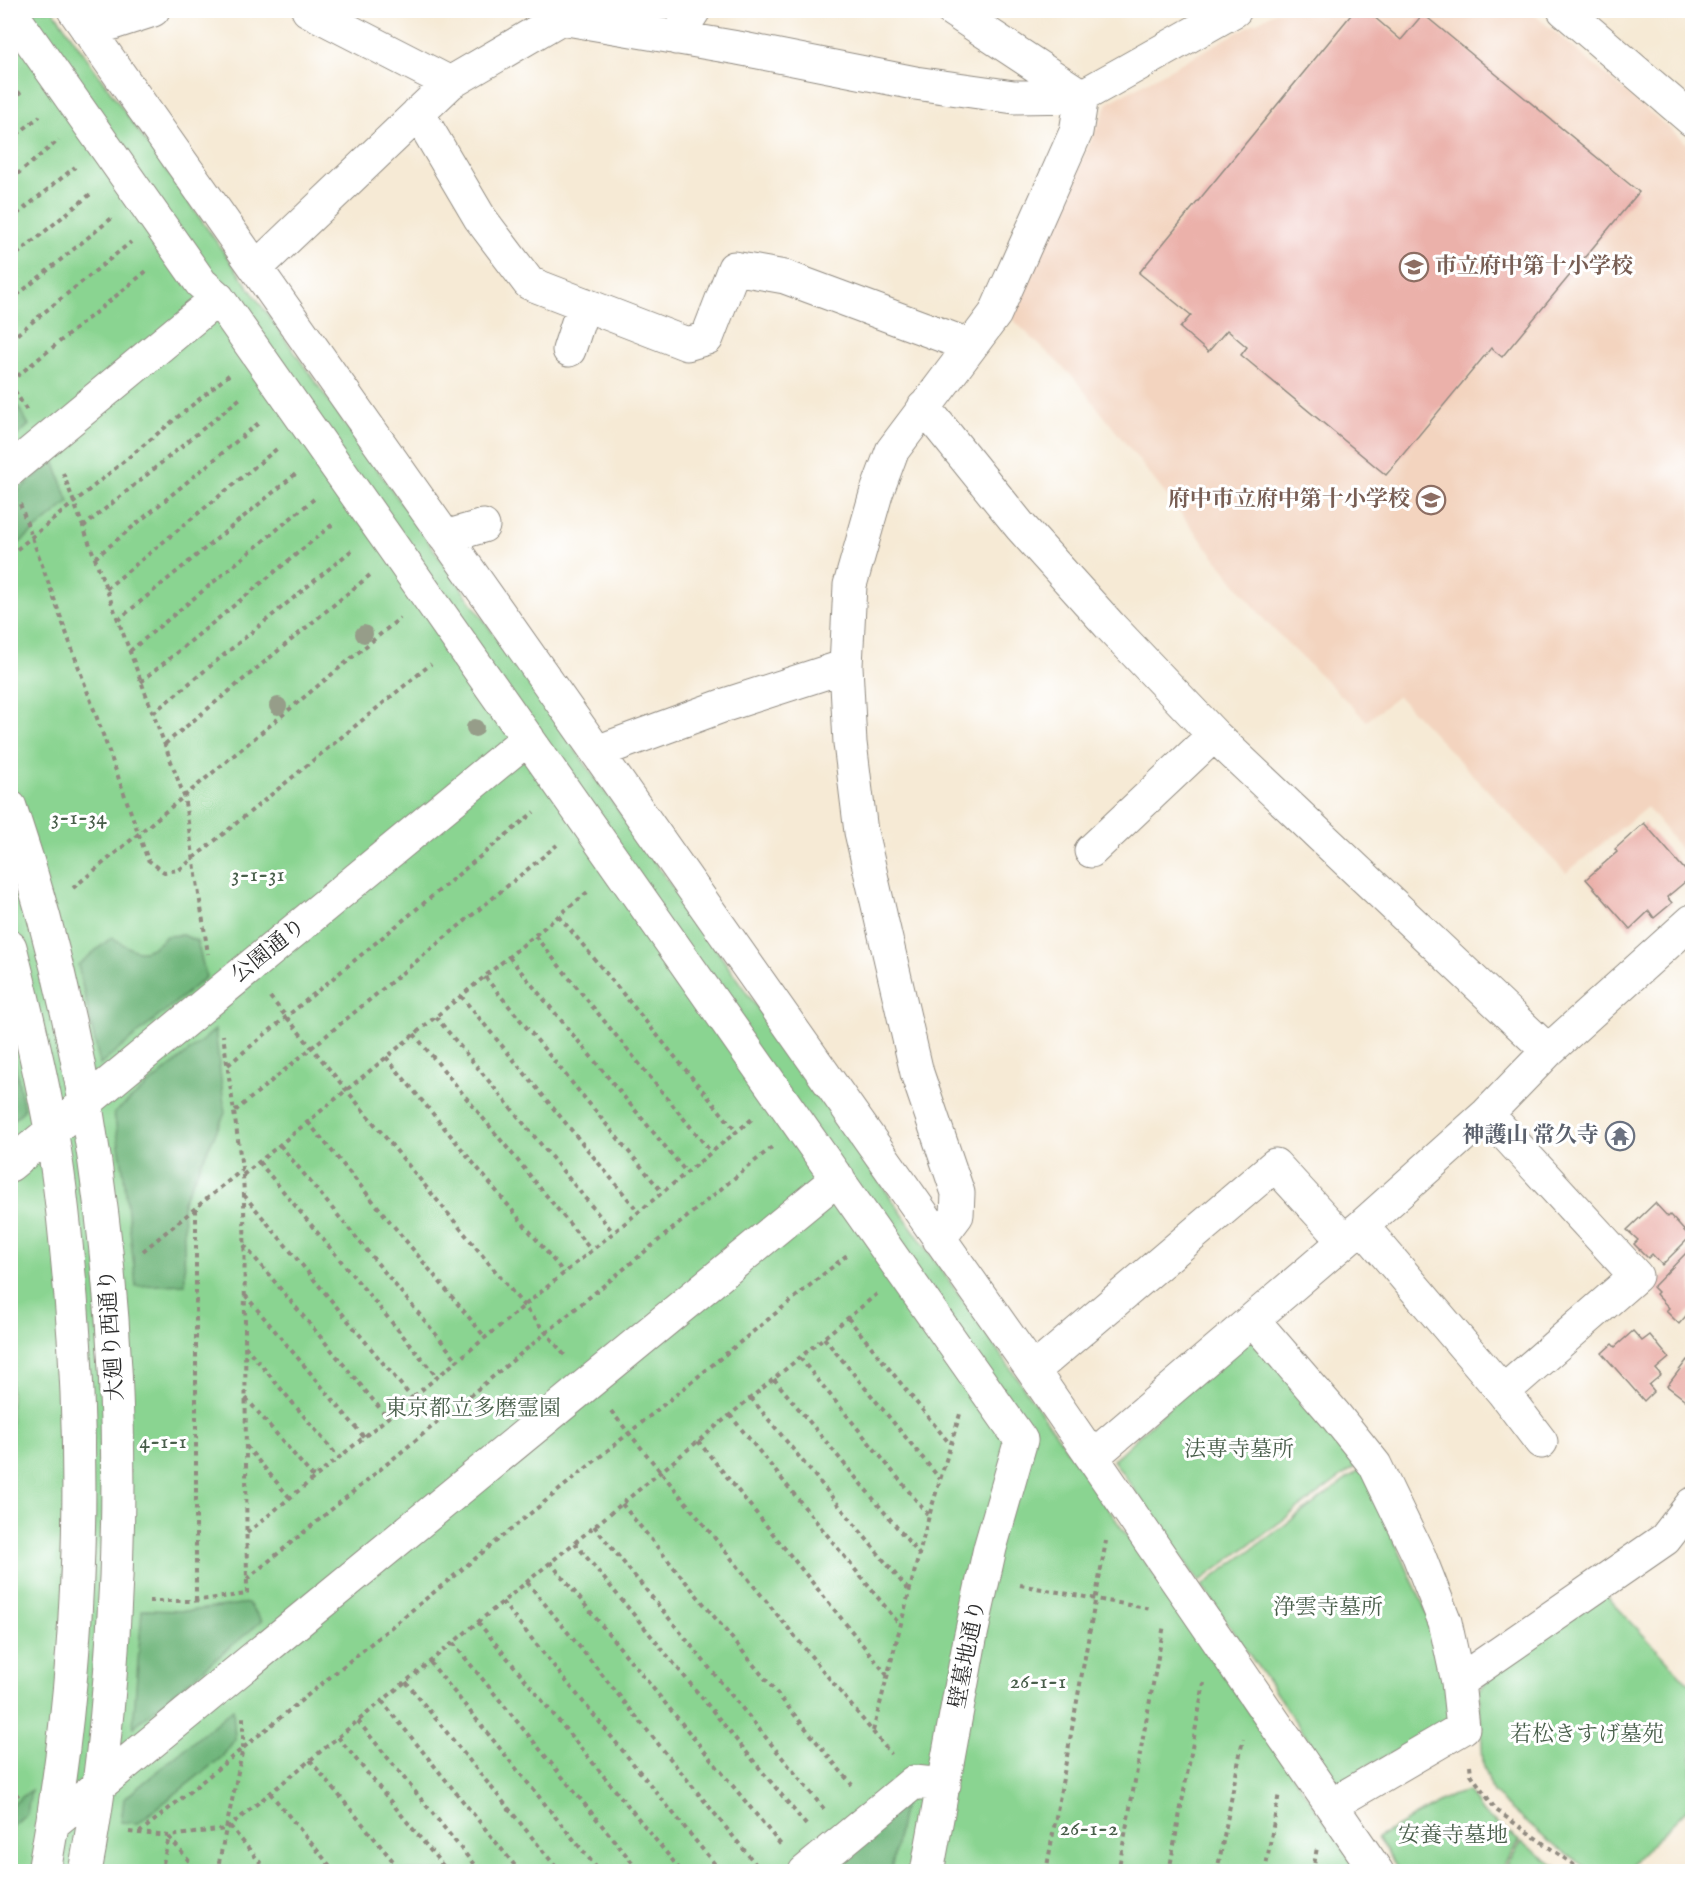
<svg xmlns="http://www.w3.org/2000/svg" width="1703" height="1882" viewBox="0 0 1703 1882" font-family="'IM FELL English','Noto Serif JP',serif">
<rect width="100%" height="100%" fill="#fff"/>
<filter id="ink" filterUnits="userSpaceOnUse"><feTurbulence type="fractalNoise" baseFrequency=".0167" numOctaves="2"/><feDisplacementMap in="SourceGraphic" scale="12" xChannelSelector="R" yChannelSelector="G"/><feConvolveMatrix kernelMatrix="1 2 1 2 8 2 1 2 1" color-interpolation-filters="sRGB"/></filter>
<filter id="wash" filterUnits="userSpaceOnUse"><feTurbulence type="fractalNoise" baseFrequency=".008" numOctaves="4" result="noise"/><feDisplacementMap in="SourceGraphic" scale="24" xChannelSelector="R" yChannelSelector="G"/><feGaussianBlur stdDeviation="1.35" result="paint"/><feColorMatrix in="noise" values="0 0 0 0 0 0 0 0 0 0 0 0 0 0 0 0 0 1.4 0 .05"/><feComposite in="paint" operator="in"/></filter>
<g filter="url(#wash)">
<rect width="100%" height="100%" fill="#f6ead5"/>
<!-- built -->
<path fill="#f3d4bf" d="M1277 11H1530L1692 148V864L1647 807 1566 873 1398 696 1367 721 1267 623 1074 378 1010 317 1108 103Z"/>
<!-- green -->
<path fill="#8ad491" stroke="#5a805e" stroke-width="1.5" d="M53 10C490 630 930 1247 1359 1871H11L10 11Z
M1250 1331 1360 1463 1199 1582 1113 1460Z
M1362 1468 1431 1622 1456 1717 1338 1783 1202 1586Z
M1604 1593 1692 1687V1804L1625 1871H1592L1548 1841 1493 1793 1483 1763 1479 1691 1494 1672Z
M1468 1791 1481 1811 1520 1841 1499 1871H1400L1377 1838 1451 1796Z
M1522 1842 1562 1871H1502Z"/>
<!-- forest -->
<path fill="#6fb67b" stroke="#4d7053" stroke-width="1.5" d="M11 395 29 425 11 441H10Z
M54 461 69 502 11 550V497Z
M183 935 197 941 206 977 100 1065 78 965 112 937C136 953 144 959 166 936Z
M215 1030 225 1113 183 1201 185 1284 136 1286 124 1176 114 1113Z
M11 1043 24 1110 11 1122H10Z
M248 1603 262 1621 133 1727 142 1610 189 1611Z
M233 1709 235 1739 222 1757 138 1823 121 1822 124 1799Z
M31 1790 27 1814 11 1828V1806Z
M904 1804 891 1871 832 1872Z"/>
<g id="blocks">
<!-- building -->
<path fill="#ebb1aa" d="M1355 10H1366L1401 40 1423 14 1639 192 1502 357 1491 348 1386 475 1241 355 1247 347 1227 330 1208 352 1180 328 1191 315 1139 273Z
M1644 823 1691 877 1667 897 1672 903 1654 918 1649 911 1630 929 1586 879 1617 852 1615 849Z
M1655 1203 1668 1217 1670 1215 1690 1237 1662 1265 1652 1254 1648 1258 1634 1244 1638 1240 1627 1230Z
M1688 1251 1692 1255V1309L1679 1324 1666 1311 1669 1308 1656 1294 1658 1292 1653 1287Z
M1633 1331 1642 1341 1650 1335 1669 1358 1656 1369 1661 1375 1649 1385 1654 1391 1644 1401 1602 1353 1612 1344 1615 1347Z
M1687 1360 1692 1365V1405L1667 1386Z"/>
</g>
</g>
<g filter="url(#ink)">
<use href="#blocks" fill-opacity="0" stroke="#908a80" stroke-width="1.5"/>
<g fill="none" stroke-linecap="round" stroke-linejoin="round">
<!-- minor casing -->
<g stroke="#908a80" stroke-width="35">
<path id="minor" d="M74 10 1033 1371 1377 1872
M308 10 450 83
M952 10 1082 96
M1564 10 1692 120
M10 11 201 283 218 298 1021 1440 990 1548 970 1639 927 1872
M88 31 153 10
M676 38 694 10
M418 113 480 218 529 283 687 344 707 338 734 268 785 277 971 346
M256 268 450 83 561 18 738 48 915 83 1014 97 1082 96 1235 10
M569 350 584 304
M924 407 1020 526 1110 626 1214 735 1548 1051
M10 470 218 298
M445 537 483 526
M597 752 722 706 846 666
M10 807C100 1072 131 1356 113 1635 108 1714 100 1794 85 1872
M1091 851 1214 735
M10 947C25 1007 40 1068 51 1130 61 1185 66 1242 71 1297 87 1489 79 1682 44 1872
M1487 1114 1636 1276 1503 1392
M10 1165 528 738
M1362 1226 1503 1392 1541 1442
M939 1239 957 1215 958 1193 917 1073 861 832 850 743 846 666 850 585 876 494 892 451 995 314 1076 132 1082 96
M1253 1320 1335 1415 1375 1465 1419 1556 1445 1622 1458 1682 1463 1728 1331 1805
M1033 1371 1275 1165 1344 1240
M1092 1457 1362 1226 1487 1114 1548 1051 1692 921
M1458 1682 1665 1539 1692 1504
M52 1824 838 1178
M805 1872 914 1782 944 1785"/>
</g>
<!-- path -->
<path stroke="#908a80" stroke-width="4" stroke-dasharray="4.5 4.5" stroke-linecap="butt" d="M10 100 22 91
M10 140 40 116
M10 180 59 140
M10 220 75 167
M10 260 93 192
M10 301 112 218
M10 340 131 242
M10 382 149 269
M10 383 27 411
M63 473 184 796 208 954
M20 504 148 860 164 872 179 870 431 664
M83 527 243 396
M10 555 230 374
M95 558 261 421
M106 589 279 447
M118 620 298 472
M130 651 314 499
M141 682 333 524
M153 713 352 550
M165 744 370 575
M73 888 400 618
M559 916 736 1131
M535 936 711 1152
M509 957 686 1172
M485 977 662 1192
M461 996 638 1211
M270 997 566 1357
M436 1017 613 1232
M414 1034 591 1250
M386 1057 564 1273
M228 1065 534 812
M235 1111 557 845
M308 1122 485 1337
M280 1145 457 1360
M259 1162 437 1377
M243 1175 590 890
M244 1195 412 1398
M196 1209V1600
M244 1245 388 1418
M143 1251 242 1170
M245 1295 364 1437
M848 1318 950 1444
M824 1338 940 1479
M245 1346 339 1458
M800 1358 929 1516
M774 1379 919 1554
M246 1398 314 1478
M751 1398 909 1591
M611 1411 891 1754
M730 1415 900 1625
M698 1441 887 1675
M246 1446 290 1498
M622 1504 852 1785
M594 1526 824 1809
M247 1533 752 1119
M575 1543 807 1826
M550 1562 781 1845
M247 1579 772 1147
M527 1582 762 1872
M1020 1585 1151 1609
M149 1601H192L247 1594 244 1195 243 1175 223 1035
M502 1602 721 1872
M478 1622 682 1872
M453 1643 640 1872
M430 1662 600 1872
M406 1682 560 1872
M382 1701 520 1872
M358 1721 480 1872
M873 1731 929 1516 960 1414
M338 1737 448 1872
M310 1760 402 1872
M1470 1765 1471 1774 1496 1810 1584 1872
M270 1793 335 1872
M10 1801 19 1794
M230 1826 268 1872
M129 1832 169 1836 226 1829 230 1826 877 1294
M139 1833 847 1255
M169 1837 198 1872
M161 1872 169 1837
M217 1872 243 1748V1713
M1046 1872 1106 1541
M1118 1872 1164 1625
M1169 1872 1204 1683
M1217 1872 1243 1739
M1265 1872 1279 1793
M1313 1872 1317 1847"/>
<!-- minor -->
<use href="#minor" stroke="#fff" stroke-width="33"/>
</g>
<!-- trees -->
<g fill="#969d89">
<circle cx="364" cy="634" r="9"/>
<circle cx="278" cy="706" r="9"/>
<circle cx="475" cy="728" r="9"/>
</g>
</g>
<!-- icons -->
<defs>
<g id="school-ring" transform="scale(1.5)"><circle r="9.5" fill="#fff" stroke="#8d6e63" stroke-width="1.5"/><path d="M0-5L7-2L0 1L-7-2ZM-4 1L0 2.5L4 1V4Q0 6-4 4Z" fill="#8d6e63"/></g>
<g id="temple-ring" transform="scale(1.5)"><circle r="9.5" fill="#fff" stroke="#6b7280" stroke-width="1.5"/><path d="M0-6L5-2H3V0L6.5 2.5H4V6H1.5V3h-3V6H-4V2.5H-6.5L-3 0V-2H-5Z" fill="#6b7280"/></g>
</defs>
<g fill-rule="evenodd">
<use href="#school-ring" x="1414" y="267"/>
<use href="#school-ring" x="1431" y="500"/>
<use href="#temple-ring" x="1620" y="1136"/>
</g>
<g text-anchor="middle" dominant-baseline="central" stroke-width="6" stroke-linejoin="round" paint-order="stroke">
<!-- education labels -->
<g font-size="22" font-weight="bold" fill="#785e54" stroke="#fff" text-anchor="start">
<text x="1435" y="267">市立府中第十小学校</text>
<text x="1410" y="500" text-anchor="end">府中市立府中第十小学校</text>
</g>
<!-- park labels -->
<g font-size="22" fill="#485e4a" stroke="#fff">
<text x="79" y="818">3-1-34</text>
<text x="258" y="875">3-1-31</text>
<text x="473" y="1409">東京都立多磨霊園</text>
<text x="163" y="1442">4-1-1</text>
<text x="1239" y="1450">法専寺墓所</text>
<text x="1328" y="1608">浄雲寺墓所</text>
<text x="1038" y="1682">26-1-1</text>
<text x="1587" y="1735">若松きすげ墓苑</text>
<text x="1089" y="1829">26-1-2</text>
<text x="1453" y="1836">安養寺墓地</text>
</g>
<!-- street labels -->
<g font-size="22" fill="#2b2b2b" stroke="#fff">
<text transform="translate(269 951) rotate(-39)">公園通り</text>
<text transform="translate(112 1335) rotate(-94)">大廻り西通り</text>
<text transform="translate(968 1654) rotate(-79)">壁墓地通り</text>
</g>
<!-- worship labels -->
<g font-size="22" font-weight="bold" fill="#5b616d" stroke="#fff" text-anchor="end">
<text x="1599" y="1136">神護山 常久寺</text>
</g>
</g>
<!-- margin -->
<rect width="1703" height="1882" fill="none" stroke="#fff" stroke-width="36"/>
</svg>
